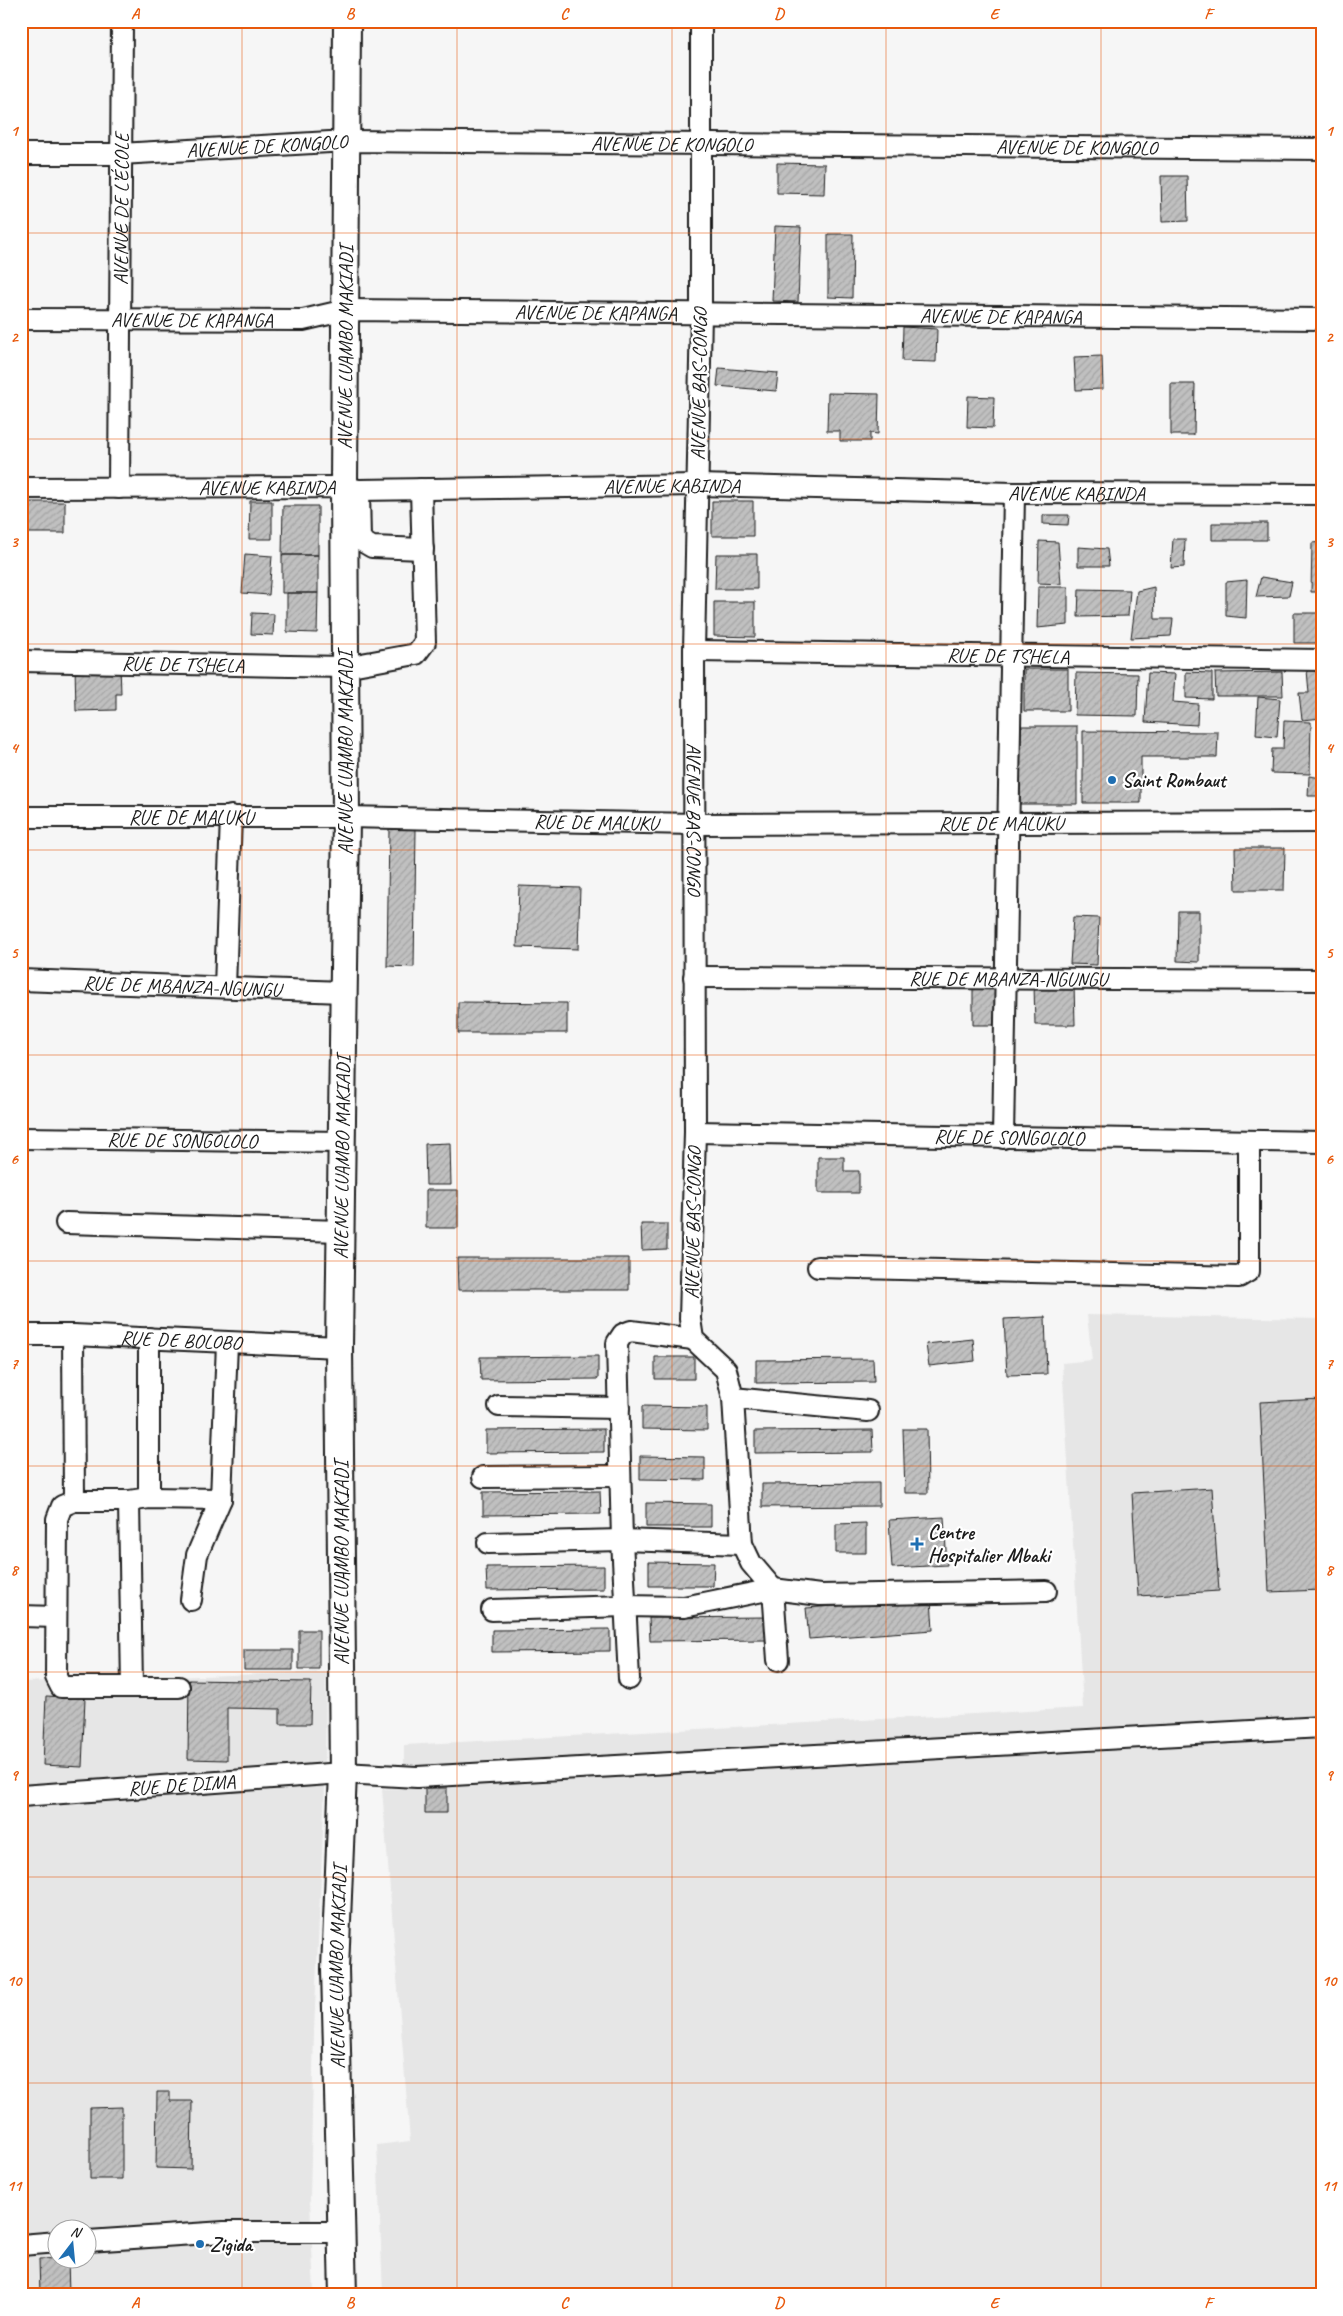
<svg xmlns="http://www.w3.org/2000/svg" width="1343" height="2316" viewBox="0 0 1343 2316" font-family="Caveat,sans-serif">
<defs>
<pattern id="building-hatch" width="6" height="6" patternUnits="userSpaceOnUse" patternTransform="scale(1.25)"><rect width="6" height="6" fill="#c0c0c0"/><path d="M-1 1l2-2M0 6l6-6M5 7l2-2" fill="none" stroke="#a4a4a4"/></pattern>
</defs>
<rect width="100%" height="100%" fill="#f6f6f6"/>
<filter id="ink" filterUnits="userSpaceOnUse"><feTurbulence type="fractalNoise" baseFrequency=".02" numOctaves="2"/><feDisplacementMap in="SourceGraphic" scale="10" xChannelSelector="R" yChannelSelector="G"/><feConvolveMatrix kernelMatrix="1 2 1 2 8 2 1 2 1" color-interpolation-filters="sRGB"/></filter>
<g filter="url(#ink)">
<!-- built -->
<path fill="#e6e6e6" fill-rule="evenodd" d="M1087 1315 1322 1319V2295H383L377 2145 410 2141 382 1789 417 1788 416 1764H404V1745L1083 1708 1062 1363 1092 1360Z
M326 1672 325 1785 314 2031 310 2199 314 2295H21V1682ZM58 2228H88V2258H58Z"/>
<!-- building -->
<path fill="url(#building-hatch)" stroke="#1c1c1c" d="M777 163 825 164 824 194 777 193Z
M1161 176H1187L1188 221 1162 222Z
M775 226 801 227 798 302 772 301Z
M828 234H853L852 298 828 297Z
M903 327 937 329 936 362 902 361Z
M1102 356 1103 389 1076 390 1074 357Z
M719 368 778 373 776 391 717 386Z
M1171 384H1195L1194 435H1171Z
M828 393 879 394 878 434 870 433V441H840V431H827Z
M968 396 994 397 993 428 967 427Z
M250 501H272V539H249Z
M712 501H753V536H712Z
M21 502H65V533H21Z
M283 506H318V555H282Z
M1043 515H1069L1068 525 1043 524Z
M1212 523H1267V540H1212Z
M1173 539H1185L1184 567 1171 568Z
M1039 541 1058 542 1061 584 1038 583Z
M1322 542V592H1311L1312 543Z
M1078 547 1107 549 1109 566H1078Z
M245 554 272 556 269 595 242 593Z
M716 554H757V589H715Z
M282 555H318V593H282Z
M1261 577 1292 582 1289 596 1256 597Z
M1247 580 1246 618 1226 616V582Z
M1038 587H1068V625L1037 628Z
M1154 587 1155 619H1173L1171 636 1131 638 1137 591Z
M1079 589 1130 590 1128 616 1078 617Z
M287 593H318L317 633 287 632Z
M714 602H755V637L714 636Z
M252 613 274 614 273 635 251 634Z
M1294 613H1322V643H1294Z
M120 665 121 694H116V710L76 711 75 666Z
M1024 669H1068V711H1024Z
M1307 670 1322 671V718L1302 720 1299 693H1309Z
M1186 672 1212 673V699L1186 698Z
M1282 672 1283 696H1216L1215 673Z
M1076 673 1138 674 1137 716 1075 715Z
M1148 673 1175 674 1173 702 1198 704 1197 725 1145 722Z
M1258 697 1280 699 1277 737 1256 735Z
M1284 721 1311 722 1310 774 1271 773 1272 749H1283Z
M1021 726H1077V804H1020Z
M1083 731 1218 732 1217 757H1141V803H1083Z
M1309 776 1322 778V796H1308Z
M389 829H416L414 967 387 966Z
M1235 848H1285L1284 890H1236Z
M519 886 580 888 578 949 517 947Z
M1178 911H1199V962L1177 961Z
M1073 917 1099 918 1097 965 1070 964Z
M1074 984 1075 1025H1035L1034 985Z
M973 986H1002V1025H973Z
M458 1002 567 1003V1033H458Z
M450 1143 451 1185H426L425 1144Z
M818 1157H844V1171H859V1193H818Z
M426 1190H458V1228H426Z
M641 1224H667V1249L642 1250Z
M457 1258H629V1290H458Z
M1045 1317 1047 1374 1007 1375 1004 1319Z
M973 1339 975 1361 929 1366 926 1344Z
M598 1356V1379L481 1380 480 1357Z
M655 1357H694V1379H655Z
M873 1359 874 1382 756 1383V1360Z
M1322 1399V1590L1269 1592 1260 1402Z
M642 1406 707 1407V1430L642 1429Z
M604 1429V1452L486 1453V1430Z
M903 1429H927L928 1493H905Z
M872 1430 873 1452 755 1453V1431Z
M640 1456 705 1457V1480L640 1479Z
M879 1483V1506L762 1507V1484Z
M1212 1488 1219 1591 1138 1596 1132 1493Z
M600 1491 601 1514 483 1515V1492Z
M646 1503 711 1504V1527H646Z
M944 1517 947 1565 892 1568 889 1520Z
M866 1523V1553H836V1524Z
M649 1562 714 1563 713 1586H649Z
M604 1566V1589L487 1590 486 1567Z
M931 1599 933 1630 809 1639 806 1608Z
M767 1617V1640L650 1641 649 1618Z
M610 1629V1651L492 1652V1630Z
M299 1630H319V1669H299Z
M244 1650H293V1670H244Z
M189 1680 311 1682 310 1724H280V1709L227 1708V1760L188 1759Z
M46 1696 85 1698 82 1767 43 1765Z
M425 1788H447V1813H425Z
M157 2092H170V2101H192L191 2169 156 2168Z
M122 2107V2179H90V2108Z
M68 2258 69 2295H40L39 2259Z"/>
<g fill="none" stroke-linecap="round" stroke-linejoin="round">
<!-- minor casing -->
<g stroke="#1c1c1c" stroke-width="24">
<g id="minor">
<path id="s1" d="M701 21V313L694 651 695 1132 690 1319 693 1339 726 1370 733 1398 742 1544 751 1563 773 1589"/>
<path id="s2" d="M21 154H120L347 141 1322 149"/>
<path id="s3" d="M21 319 303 320 346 310 1322 319"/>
<path id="s4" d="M21 488 344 487 359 490 697 485 1014 493 1322 494"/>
<path id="s5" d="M119 488 122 21"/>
<path d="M359 490 360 540 372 547 423 549"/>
<path id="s6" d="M694 651 1322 660"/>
<path id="s7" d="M21 661 345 667 416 654 425 642 421 489"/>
<path id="s8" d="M21 817H346L695 824 1322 822"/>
<path id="s9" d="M694 977 1322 980"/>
<path id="s10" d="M21 980 343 992"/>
<path d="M225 987 231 816"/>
<path id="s11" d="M695 1132 1322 1142"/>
<path id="s12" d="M21 1138 342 1142"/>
<path d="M1003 1138 1014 493"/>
<path d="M66 1223 341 1231"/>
<path d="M818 1267 1239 1277 1249 1271V1141"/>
<path id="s13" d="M21 1335H73L339 1347"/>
<path d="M73 1335 74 1501"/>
<path d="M733 1398 868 1411"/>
<path d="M499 1406 619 1408"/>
<path d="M483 1477 620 1476"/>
<path d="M149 1498V1338"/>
<path d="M129 1501 132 1687"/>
<path d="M488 1543 622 1540 742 1544"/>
<path d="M773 1589 778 1660"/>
<path d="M191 1600 197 1555 221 1499 227 1343"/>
<path d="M492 1610 625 1606 684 1607 773 1589 820 1595 1046 1591"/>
<path d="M21 1616 56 1617"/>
<path d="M629 1679 622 1540 617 1343 623 1334 631 1331 693 1339"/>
<path d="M179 1687H61L56 1677 57 1519 62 1506 74 1501H129L149 1498 221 1499"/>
<path id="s14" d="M21 1796 343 1773 417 1777 1322 1727"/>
<path d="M88 2241 224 2232H342"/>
<path d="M21 2245 58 2242"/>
</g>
</g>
<!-- major casing -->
<g stroke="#1c1c1c" stroke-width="30">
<g id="major">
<path id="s15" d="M343 2295 335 1969 343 1773 339 1347 346 817 344 487 347 21"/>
</g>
</g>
<!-- minor -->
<use href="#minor" stroke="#fff" stroke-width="20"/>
<!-- major -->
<use href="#major" stroke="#fff" stroke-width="26"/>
</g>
</g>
<!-- grid -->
<path fill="none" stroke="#e8590c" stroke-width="1" stroke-opacity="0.55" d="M242 21V2295M457 21V2295M672 21V2295M886 21V2295M1101 21V2295M21 233H1322M21 439H1322M21 644H1322M21 850H1322M21 1055H1322M21 1261H1322M21 1466H1322M21 1672H1322M21 1877H1322M21 2083H1322"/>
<!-- markers -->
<g fill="#1f6fb2" stroke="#fff" stroke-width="2">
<circle cx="1112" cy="780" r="5"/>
<path d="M914.5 1536.5h5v5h5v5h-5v5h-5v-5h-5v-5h5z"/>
<circle cx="200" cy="2244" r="5"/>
</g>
<g text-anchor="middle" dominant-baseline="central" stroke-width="4.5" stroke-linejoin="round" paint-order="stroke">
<!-- street labels -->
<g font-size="20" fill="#1c1c1c" stroke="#fff">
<text stroke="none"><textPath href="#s2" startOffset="651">AVENUE DE KONGOLO</textPath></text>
<text stroke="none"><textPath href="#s2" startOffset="246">AVENUE DE KONGOLO</textPath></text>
<text stroke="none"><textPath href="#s2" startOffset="1056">AVENUE DE KONGOLO</textPath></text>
<text stroke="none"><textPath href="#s5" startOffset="279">AVENUE DE L’ÉCOLE</textPath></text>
<text stroke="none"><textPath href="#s3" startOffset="576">AVENUE DE KAPANGA</textPath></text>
<text stroke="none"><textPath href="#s3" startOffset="981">AVENUE DE KAPANGA</textPath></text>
<text stroke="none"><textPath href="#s3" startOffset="171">AVENUE DE KAPANGA</textPath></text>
<text stroke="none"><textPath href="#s15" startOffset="1948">AVENUE LUAMBO MAKIADI</textPath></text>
<text transform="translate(699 384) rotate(-89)">AVENUE BAS-CONGO</text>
<text stroke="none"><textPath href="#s4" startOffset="651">AVENUE KABINDA</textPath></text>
<text stroke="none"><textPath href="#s4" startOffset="246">AVENUE KABINDA</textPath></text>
<text stroke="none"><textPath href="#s4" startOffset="1056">AVENUE KABINDA</textPath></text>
<text stroke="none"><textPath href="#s6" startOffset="314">RUE DE TSHELA</textPath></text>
<text stroke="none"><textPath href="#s7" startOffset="162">RUE DE TSHELA</textPath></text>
<text transform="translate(345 753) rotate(-90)">AVENUE LUAMBO MAKIADI</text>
<text stroke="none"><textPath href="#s8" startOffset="170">RUE DE MALUKU</textPath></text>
<text stroke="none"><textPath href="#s1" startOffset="798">AVENUE BAS-CONGO</textPath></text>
<text stroke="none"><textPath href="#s8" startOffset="575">RUE DE MALUKU</textPath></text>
<text stroke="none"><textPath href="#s8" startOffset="980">RUE DE MALUKU</textPath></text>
<text stroke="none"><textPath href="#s9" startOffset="314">RUE DE MBANZA-NGUNGU</textPath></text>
<text stroke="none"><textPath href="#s10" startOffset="161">RUE DE MBANZA-NGUNGU</textPath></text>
<text stroke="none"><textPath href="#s11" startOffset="314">RUE DE SONGOLOLO</textPath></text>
<text stroke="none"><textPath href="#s12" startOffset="161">RUE DE SONGOLOLO</textPath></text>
<text stroke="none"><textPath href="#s15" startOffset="1138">AVENUE LUAMBO MAKIADI</textPath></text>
<text transform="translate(693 1223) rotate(-89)">AVENUE BAS-CONGO</text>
<text stroke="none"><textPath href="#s13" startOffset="160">RUE DE BOLOBO</textPath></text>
<text transform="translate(341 1563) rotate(-90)">AVENUE LUAMBO MAKIADI</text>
<text stroke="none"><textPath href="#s14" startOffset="161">RUE DE DIMA</textPath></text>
<text stroke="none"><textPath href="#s15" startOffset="328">AVENUE LUAMBO MAKIADI</textPath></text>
</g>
<!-- poi labels -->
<g font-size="20" font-weight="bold" fill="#1c1c1c" stroke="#fff" text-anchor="start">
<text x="1122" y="780">Saint Rombaut</text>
<text x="928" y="1532">Centre<tspan x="928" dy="23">Hospitalier Mbaki</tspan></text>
<text x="210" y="2244">Zigida</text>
</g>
</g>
<!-- margin -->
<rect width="1343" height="2316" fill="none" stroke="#fff" stroke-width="55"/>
<!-- north arrow -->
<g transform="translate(72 2244) rotate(16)"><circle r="24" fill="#ffffff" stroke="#a4a4a4"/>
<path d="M0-4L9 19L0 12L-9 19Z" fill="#1f6fb2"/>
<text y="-8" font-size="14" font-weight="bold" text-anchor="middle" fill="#1c1c1c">N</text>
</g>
<rect x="28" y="28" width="1288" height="2260" fill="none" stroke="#e8590c" stroke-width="2"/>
<g font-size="16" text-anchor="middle" font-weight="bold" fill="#e8590c">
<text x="135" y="19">A</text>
<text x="350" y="19">B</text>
<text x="564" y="19">C</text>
<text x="779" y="19">D</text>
<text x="994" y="19">E</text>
<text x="1208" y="19">F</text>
<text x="14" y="136">1</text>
<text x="1329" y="136">1</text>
<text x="14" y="342">2</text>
<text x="1329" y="342">2</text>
<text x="14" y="547">3</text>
<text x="1329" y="547">3</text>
<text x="14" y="753">4</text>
<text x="1329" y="753">4</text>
<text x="14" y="958">5</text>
<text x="1329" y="958">5</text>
<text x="14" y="1164">6</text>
<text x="1329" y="1164">6</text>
<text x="14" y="1369">7</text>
<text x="1329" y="1369">7</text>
<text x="14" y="1575">8</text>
<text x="1329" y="1575">8</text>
<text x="14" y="1780">9</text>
<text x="1329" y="1780">9</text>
<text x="14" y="1986">10</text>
<text x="1329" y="1986">10</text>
<text x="14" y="2191">11</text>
<text x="1329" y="2191">11</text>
<text x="135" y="2308">A</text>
<text x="350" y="2308">B</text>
<text x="564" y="2308">C</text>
<text x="779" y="2308">D</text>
<text x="994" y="2308">E</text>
<text x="1208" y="2308">F</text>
</g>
</svg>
